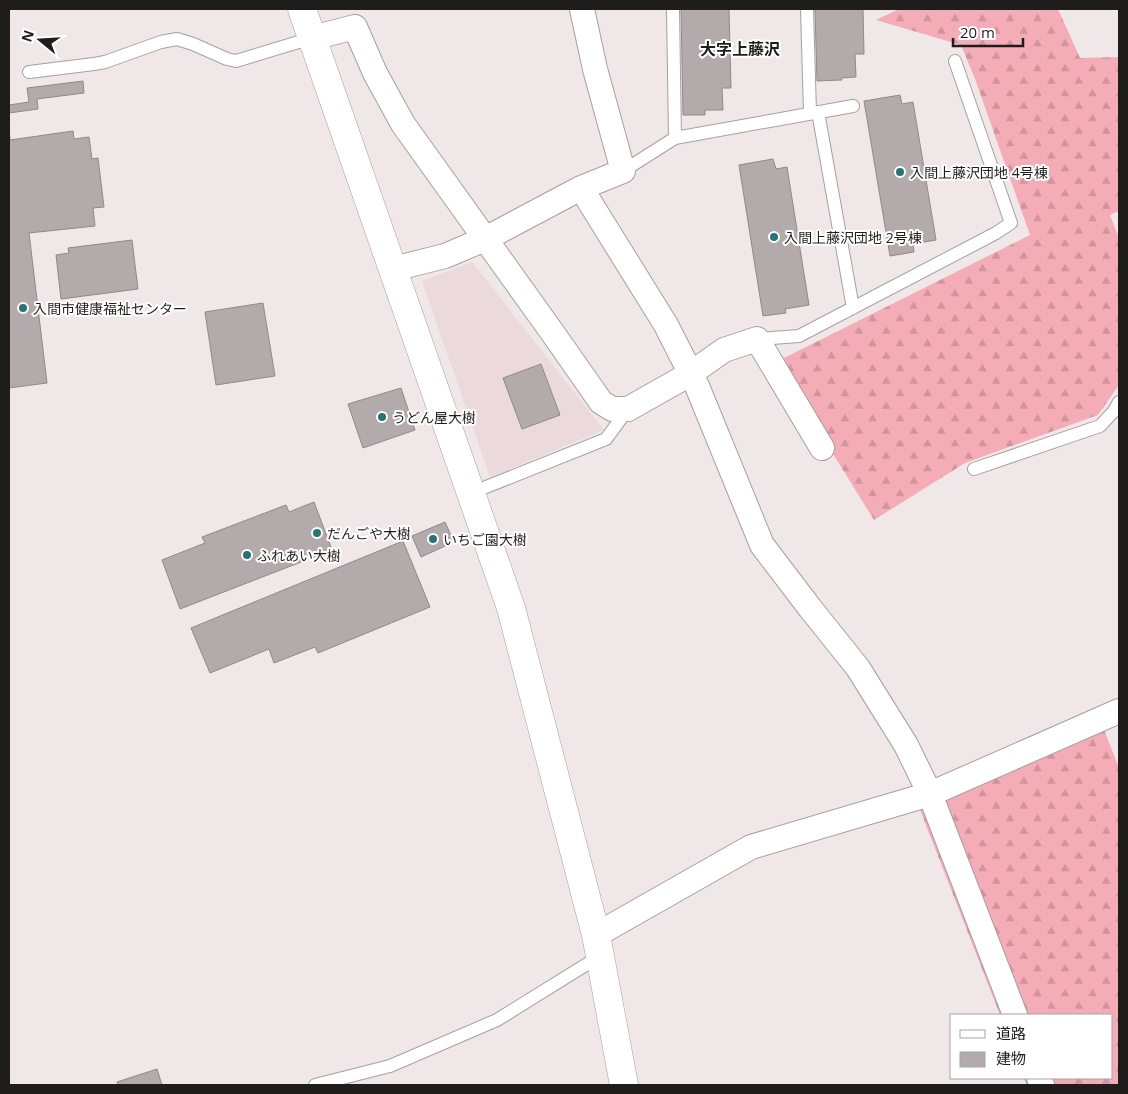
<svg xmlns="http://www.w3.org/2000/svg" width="1128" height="1094" viewBox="0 0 1128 1094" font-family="'Open Sans','Noto Sans JP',sans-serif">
<defs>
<pattern id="forest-firs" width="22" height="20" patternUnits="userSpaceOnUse" patternTransform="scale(1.25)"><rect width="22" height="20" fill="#f4adb7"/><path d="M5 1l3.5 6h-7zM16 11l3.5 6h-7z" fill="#d1949d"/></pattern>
</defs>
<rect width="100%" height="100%" fill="#f0e7e8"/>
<!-- built -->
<path fill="#ebd9db" d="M472 262 604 430 490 477 422 281Z"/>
<!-- forest -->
<path fill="url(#forest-firs)" d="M899 9H1058L1080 58 1119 57V211L1110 215 1119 238V385L1098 415 965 463 874 520 776 362 1030 235 975 79 961 45 876 20Z
M1101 722 1119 768V1085H1027L1024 1078H1112V1015H1000L911 787Z"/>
<!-- building -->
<path fill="#b3aaab" stroke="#908889" d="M681 9H729L731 88H722L723 110H705V115H683Z
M815 9H863L864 54H855L856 77 841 78 842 80 817 81Z
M83 81 84 93 37 99 38 109 9 113V105L29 102 27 88Z
M900 95 902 104 913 102 936 240 913 244 914 252 890 256 864 101Z
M9 126 10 140 73 131 74 139 89 137 92 159 98 158 104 207 93 208 95 226 29 233 47 383 9 388Z
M773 159 776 169 787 167 809 305 785 309 786 313 763 316 739 165Z
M132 240 138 289 61 299 56 255 69 253 68 248Z
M263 303 275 376 216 385 205 312Z
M541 364 560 415 522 429 503 378Z
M401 388 415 430 363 448 348 404Z
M314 502 332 550 180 609 162 560 205 543 202 537 286 505 289 512Z
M445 522 454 542 421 557 412 536Z
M403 541 430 607 318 653 315 647 274 663 269 649 210 673 191 628Z
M157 1069 162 1085H118L117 1082Z"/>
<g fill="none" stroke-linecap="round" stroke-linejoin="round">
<!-- lane casing -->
<g stroke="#a89fa0" stroke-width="14">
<path id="lane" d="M673 9 675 138
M807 9 810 113
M29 72 94 64 105 62 161 42 177 39 193 44 227 59 236 61 312 38
M818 112 853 308
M623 171 675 138 853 106
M757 339 799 336 996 233 1011 223 955 61
M974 469 1100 426 1114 411 1119 402
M471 493 606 439 628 409
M315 1085 390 1066 497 1020 600 956"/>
</g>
<!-- street casing -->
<g stroke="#a89fa0" stroke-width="26">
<path id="street" d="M312 38 355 27 375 73 403 124 552 332 601 402 612 409H628L690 374 724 350 757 339 822 448
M581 188 666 325 697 386 762 545 810 608 858 668 906 745 930 794 1015 1015
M393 269 445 256 485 239 581 188 623 171 595 69 582 9
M596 935 751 847 930 794 1119 711
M1039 1078 1042 1085"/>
</g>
<!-- secondary casing -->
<g stroke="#a89fa0" stroke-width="29">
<path id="secondary" d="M302 9 511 608 596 935 624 1085"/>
</g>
<!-- lane -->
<use href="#lane" stroke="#fff" stroke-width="12"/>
<!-- street -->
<use href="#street" stroke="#fff" stroke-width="24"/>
<!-- secondary -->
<use href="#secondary" stroke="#fff" stroke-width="28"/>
</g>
<!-- markers -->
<g fill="#297374" stroke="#fff" stroke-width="2">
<circle cx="900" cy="172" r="5"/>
<circle cx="774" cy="237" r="5"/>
<circle cx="23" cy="308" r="5"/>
<circle cx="382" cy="417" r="5"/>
<circle cx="317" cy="533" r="5"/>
<circle cx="433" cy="539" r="5"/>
<circle cx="247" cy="555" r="5"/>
</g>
<g text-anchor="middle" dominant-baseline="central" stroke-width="4" stroke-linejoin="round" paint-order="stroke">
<!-- poi labels -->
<g font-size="14" fill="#1f1c1c" stroke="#fff" text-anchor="start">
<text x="910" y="172">入間上藤沢団地 4号棟</text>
<text x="784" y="237">入間上藤沢団地 2号棟</text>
<text x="33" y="308">入間市健康福祉センター</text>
<text x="392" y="417">うどん屋大樹</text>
<text x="327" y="533">だんごや大樹</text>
<text x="443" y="539">いちご園大樹</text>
<text x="257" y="555">ふれあい大樹</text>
</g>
<!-- quarter labels -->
<g font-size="16" font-weight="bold" fill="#1f1c1c" stroke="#fff">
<text x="740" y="49">大字上藤沢</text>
</g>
</g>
<!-- border -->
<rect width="1128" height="1094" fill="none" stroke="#1f1c1c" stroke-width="20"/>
<!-- legend -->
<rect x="950" y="1014" width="162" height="65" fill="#ffffff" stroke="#a5a4a4"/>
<rect x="960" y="1030" width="25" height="8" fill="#ffffff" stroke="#a5a4a4"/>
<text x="996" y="1039" font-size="15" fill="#1f1c1c">道路</text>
<rect x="960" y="1052" width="25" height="15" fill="#b3aaab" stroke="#a5a4a4"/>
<text x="996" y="1064" font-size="15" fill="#1f1c1c">建物</text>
<!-- north arrow -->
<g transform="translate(40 40) rotate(288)" stroke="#ffffff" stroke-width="4" paint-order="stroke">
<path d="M0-4L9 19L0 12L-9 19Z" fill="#1f1c1c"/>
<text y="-8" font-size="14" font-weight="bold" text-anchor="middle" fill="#1f1c1c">N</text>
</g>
<!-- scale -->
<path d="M953 38v8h70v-8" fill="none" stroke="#1f1c1c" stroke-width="2.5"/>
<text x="960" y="38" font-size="15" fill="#1f1c1c" stroke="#ffffff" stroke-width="4" paint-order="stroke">20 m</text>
</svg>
